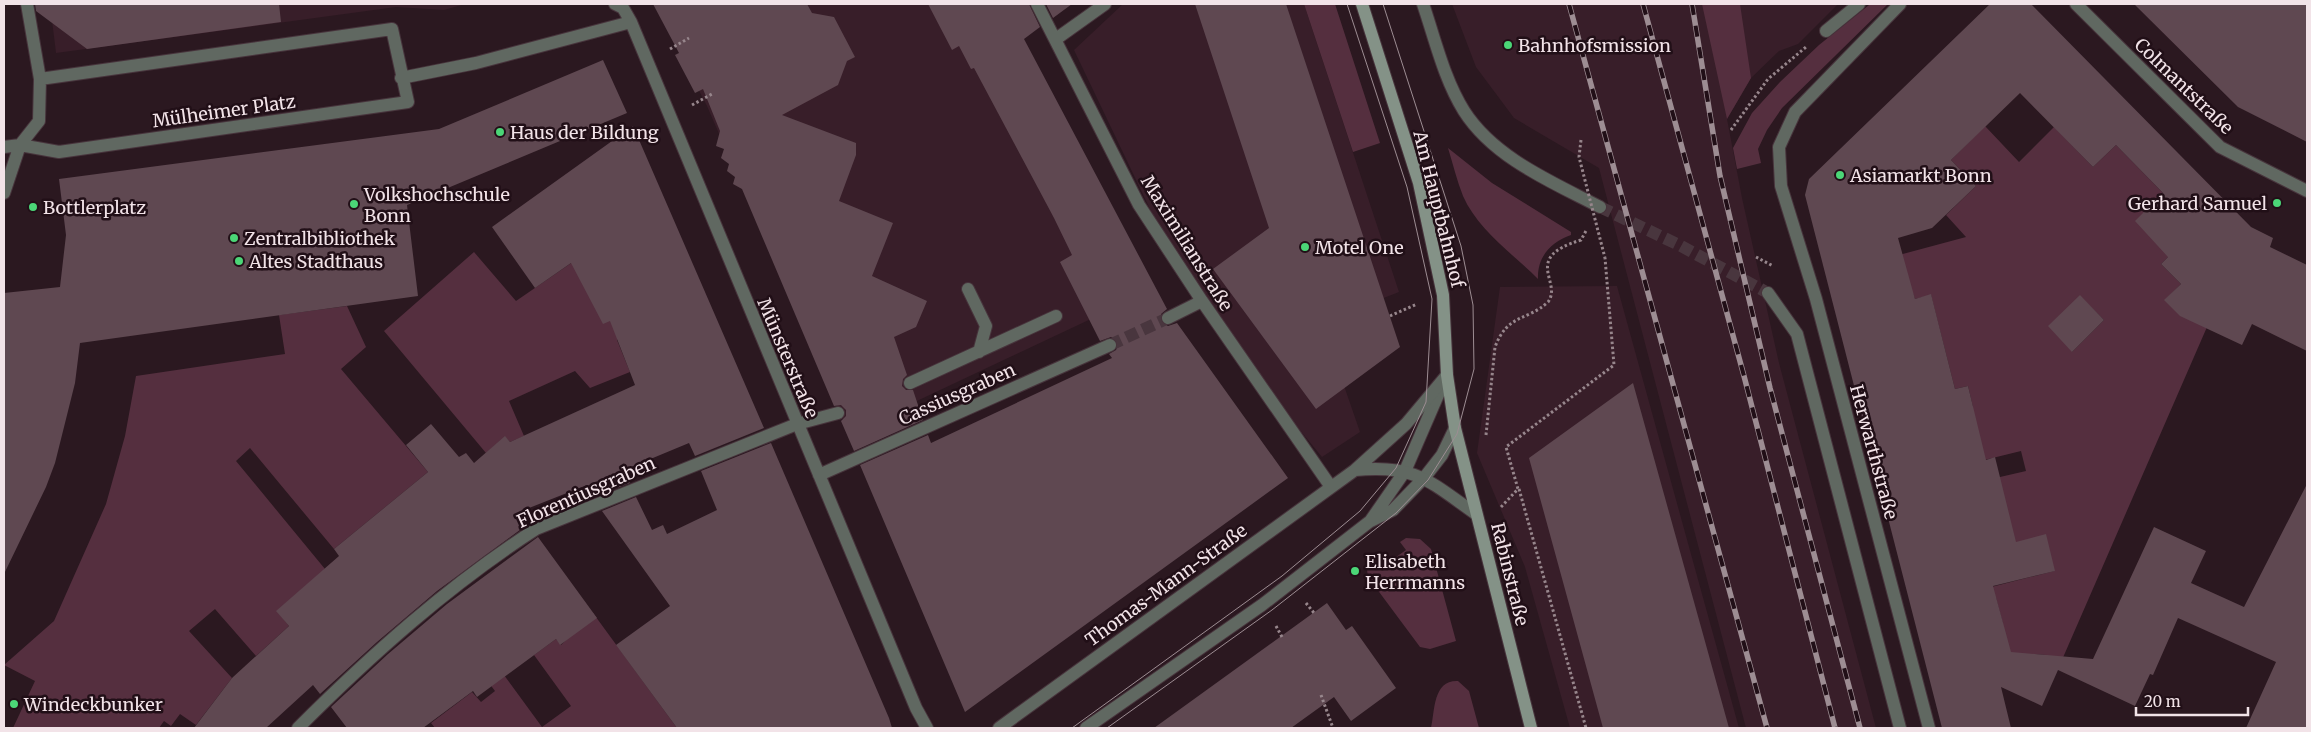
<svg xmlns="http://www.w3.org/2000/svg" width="2311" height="732" viewBox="0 0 2311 732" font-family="Merriweather,serif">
<rect width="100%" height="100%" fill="#2b1820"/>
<!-- built -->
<path fill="#381e29" d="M50 4H465L444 10 396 7 56 53Z
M654 4H1003L1143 281 1093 318 849 433 707 106Z
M1123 4H1304L1399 292 1322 322 1360 432 1322 457 1194 301 1074 50Z
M1452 4H1838L1798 44 1779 51 1751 78 1727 119 1742 198 1779 363 1876 728H1746L1599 168 1514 118 1476 67Z
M1617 286 1739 728H1570L1525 567 1477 453 1500 287Z"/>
<!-- green -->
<path fill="#552f3f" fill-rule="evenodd" d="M1304 4H1335L1380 143 1353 152Z
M1702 4H1740L1751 78 1727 119Z
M1888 4 1782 108 1767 130 1758 149 1761 163 1737 169 1733 148 1752 113 1780 82 1819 45 1869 5Z
M1985 126 2019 162 2054 127 2093 167 2116 145 2163 193 2179 246 2161 264 2181 284 2165 300 2207 327 2058 669 2046 655 2034 654 1994 664 2003 624 1996 598 1975 603 1972 592 2054 571 1970 554 2000 477 2026 471 2021 451 1960 466 1973 407 1968 386 1955 389 1931 295 1915 299 1899 255 1966 237 1946 215 1976 186 1951 160ZM2080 296 2104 320 2072 352Z
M1448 148 1492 183 1571 232V235C1550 242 1537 258 1538 279 1513 254 1478 230 1463 196 1457 181 1453 164 1448 148Z
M609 237 644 307 617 340 630 372 590 388 575 371 509 401 524 436 510 442 505 437 486 453 384 331 474 252 516 301Z
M347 306 366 347 341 369 428 472 334 549 250 448 236 461 325 569 277 611 289 626 256 656 215 609 189 631 232 678 196 725 180 714 171 726 164 721 159 728H13L35 681 4 665 54 621 106 504 125 436 136 376 285 354 279 315Z
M1406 538 1420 539 1431 549 1456 641 1430 649 1420 647 1368 577 1367 570 1376 559 1382 567 1406 550 1400 542Z
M593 613 677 728H435L431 723 472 692 481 702 495 691 474 663 493 660 542 727 571 706 534 655 556 639 561 645Z
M1458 681 1469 691 1479 728H1431C1435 710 1433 680 1458 681Z"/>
<!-- building -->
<path fill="#5f4851" d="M35 4H279L281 22 87 49 36 11Z
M653 4H807L812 13 834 17 855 57 847 61 838 85 782 115 856 143V155L839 201 893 223 872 276 927 301 916 327 894 337 907 375 903 379 902 386 906 390H913L923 420 854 451 841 421 846 416V410L841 405 834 406 742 189 733 184 735 177 727 171 729 164 721 158 724 149 716 146 720 131 703 89 695 93 675 55 679 53Z
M928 4H1029L1040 27 1024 39 1167 309 1161 314V322L1168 326 1177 323 1288 478 965 712 860 465 928 435 931 443 1112 358 1109 354 1116 350 1118 345 1115 339 1111 337 1100 341 1060 262 1072 255 1054 218 974 68 971 69 959 46 952 50Z
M1046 4H1072L1053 18Z
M1195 4H1286L1400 347 1316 409 1213 269 1269 228Z
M1990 4H2031L2251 227 2273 238 2270 247 2307 265V351L2252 324 2242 345 2180 316 2164 300 2181 284 2161 264 2168 257 2135 221 2163 193 2116 145 2093 167 2020 93 1951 160 1976 186 1932 228 1898 238 1915 299 1931 294 1955 389 1968 386 1986 460 1995 457 2016 542 2046 534 2055 571 1993 586 2011 652 2093 659 2154 527 2206 551 2191 583 2244 607 2307 484V728H2246L2276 662 2178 618 2153 675 2150 674 2135 706 2058 670 2042 706 2001 687 2011 728H1942L1805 195 1809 179Z
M2134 4H2307V142L2238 107Z
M603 60 627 113 407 205 418 296 80 343 75 383 55 463 46 487 4 574V293L60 287 66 235 59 179 439 129Z
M633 126 764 428 695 456 689 443 624 470 630 483 592 498 587 485 519 512 528 524 437 591 377 642 320 694 313 685 266 728H194L232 678 289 626 276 611 339 556 334 549 428 472 406 445 431 424 459 457 466 453 474 463 505 436 510 442 635 385 610 321 603 324 571 263 535 288 492 227Z
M2080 295 2104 320 2072 352 2048 326Z
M1633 383 1701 627 1729 728H1603L1529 458Z
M771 443 889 718 892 728H677L616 645 670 606 602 511 636 497 652 530 663 525 667 534 717 510 701 471Z
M538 537 597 618 560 645 556 639 477 697 473 691 423 728H347L331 707 388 654 447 604Z
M1327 603 1346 630 1352 626 1396 688 1351 721 1334 697 1291 728H1154Z"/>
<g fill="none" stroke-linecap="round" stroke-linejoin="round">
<!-- street-tunnel -->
<path stroke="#49363e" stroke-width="12" stroke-dasharray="12 6" stroke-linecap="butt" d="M1600 207 1681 246 1768 293
M1110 345 1168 318"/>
<!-- lane casing -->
<g stroke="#47343c" stroke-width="14">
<path id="lane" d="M1826 31 1859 4
M968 289 986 326 979 352
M910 383 1056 316
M797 424 838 413
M1371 520 1405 471 1444 381
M1086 728 1262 605 1369 522 1393 510 1424 478 1442 455 1455 428"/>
</g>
<!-- street casing -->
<g stroke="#47343c" stroke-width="14">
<path id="street" d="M615 4 623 8 631 22 916 708 927 728
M1037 4 1139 205 1202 301 1331 487
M1423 4C1435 39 1444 79 1464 111 1494 158 1552 182 1600 207
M1900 4 1795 112 1779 147 1781 186 1816 299 1929 728
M2076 4 2220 147 2307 191
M1056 39 1105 4
M401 78 476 63 631 22
M4 147 20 145 59 152 408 102 392 29 40 79
M4 193 20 145 39 121 40 79 27 4
M1768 293 1797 334 1900 728
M1168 318 1202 301
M1355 470C1415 464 1429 481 1476 514
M819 475 1110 345
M298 728C371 655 449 585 536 529L797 424
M999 728 1355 470 1406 424 1447 375"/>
</g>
<!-- secondary casing -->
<g stroke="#47343c" stroke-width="14">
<path id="secondary" d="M1362 4 1419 183 1443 295 1447 375 1455 428 1531 728"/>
</g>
<!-- path -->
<path stroke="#97868c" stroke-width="3" stroke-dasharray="2.5 2.5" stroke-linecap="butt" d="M670 49 689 38
M692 105 712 94
M1731 130 1768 79 1806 47
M1756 257 1773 266
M1390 316 1417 304
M1486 435 1495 347C1508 313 1526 322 1548 302 1563 282 1521 258 1581 240L1587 229
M1519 489 1586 728
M1501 507 1518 489 1506 447 1614 365 1605 258
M1306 603 1314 613
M1276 626 1282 637
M1321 695 1333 728"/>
<!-- lane -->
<use href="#lane" stroke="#606861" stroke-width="12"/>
<!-- street -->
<use href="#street" stroke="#606861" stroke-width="12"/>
<!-- secondary -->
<use href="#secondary" stroke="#849287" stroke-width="12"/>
<!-- tram -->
<path stroke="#9d8d93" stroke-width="1" d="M1072 728 1282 576 1360 511 1396 468 1426 402 1432 299 1407 187 1347 4
M1107 728 1272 610 1396 513 1428 480 1457 434 1474 369 1473 305 1461 246 1383 4"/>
<!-- rail casing -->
<g stroke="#9d8d93" stroke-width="5.5">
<path id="rail" d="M1569 4 1767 728
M1643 4 1744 376 1835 728
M1692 4 1720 176 1770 388 1860 728"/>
</g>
<!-- rail -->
<use href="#rail" stroke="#210f17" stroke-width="4" stroke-dasharray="11" stroke-linecap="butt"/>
<!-- path-bridge -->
<path stroke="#97868c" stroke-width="3" stroke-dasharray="2.5 2.5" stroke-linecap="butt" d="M1581 140 1579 157 1605 258"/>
</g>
<!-- markers -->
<g fill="#4bd677" stroke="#210f17" stroke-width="2">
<circle cx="1508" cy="45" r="5"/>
<circle cx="500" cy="132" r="5"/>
<circle cx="1840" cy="175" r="5"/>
<circle cx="2277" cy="203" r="5"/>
<circle cx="354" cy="204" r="5"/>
<circle cx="33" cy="207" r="5"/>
<circle cx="234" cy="238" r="5"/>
<circle cx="1305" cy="247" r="5"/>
<circle cx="239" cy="261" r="5"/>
<circle cx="1355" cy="571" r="5"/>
<circle cx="14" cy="704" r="5"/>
</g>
<g text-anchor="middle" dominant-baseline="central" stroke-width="5" stroke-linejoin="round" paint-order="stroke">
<!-- poi labels -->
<g font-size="18" fill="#f2e3e8" stroke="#210f17" text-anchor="start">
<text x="1518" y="45">Bahnhofsmission</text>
<text x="510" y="132">Haus der Bildung</text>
<text x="1850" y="175">Asiamarkt Bonn</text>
<text x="364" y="194">Volkshochschule<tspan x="364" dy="21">Bonn</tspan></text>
<text x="2267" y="203" text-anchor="end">Gerhard Samuel</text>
<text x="43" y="207">Bottlerplatz</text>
<text x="244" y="238">Zentralbibliothek</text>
<text x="1315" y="247">Motel One</text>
<text x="249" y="261">Altes Stadthaus</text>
<text x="1365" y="561">Elisabeth<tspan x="1365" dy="21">Herrmanns</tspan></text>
<text x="24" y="704">Windeckbunker</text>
</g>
<!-- street labels -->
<g font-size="18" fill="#f2e3e8" stroke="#210f17">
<text transform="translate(2184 86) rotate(44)">Colmantstraße</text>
<text transform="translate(224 111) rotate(-8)">Mülheimer Platz</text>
<text transform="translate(1439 209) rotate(76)">Am Hauptbahnhof</text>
<text transform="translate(1187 243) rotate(58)">Maximilianstraße</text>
<text transform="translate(788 358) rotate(67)">Münsterstraße</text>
<text transform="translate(957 394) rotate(-24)">Cassiusgraben</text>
<text transform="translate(1874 452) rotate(75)">Herwarthstraße</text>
<text transform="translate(586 492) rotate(-24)">Florentiusgraben</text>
<text transform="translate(1510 574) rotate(76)">Rabinstraße</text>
<text transform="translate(1166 585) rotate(-36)">Thomas-Mann-Straße</text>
</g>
</g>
<!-- border -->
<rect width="2311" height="732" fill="none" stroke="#f2e3e8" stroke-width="10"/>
<!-- scale -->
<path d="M2136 707v8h112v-8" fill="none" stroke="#f2e3e8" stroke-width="2.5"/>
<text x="2144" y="707" font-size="15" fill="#f2e3e8" stroke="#210f17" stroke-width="4" paint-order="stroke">20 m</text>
</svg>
